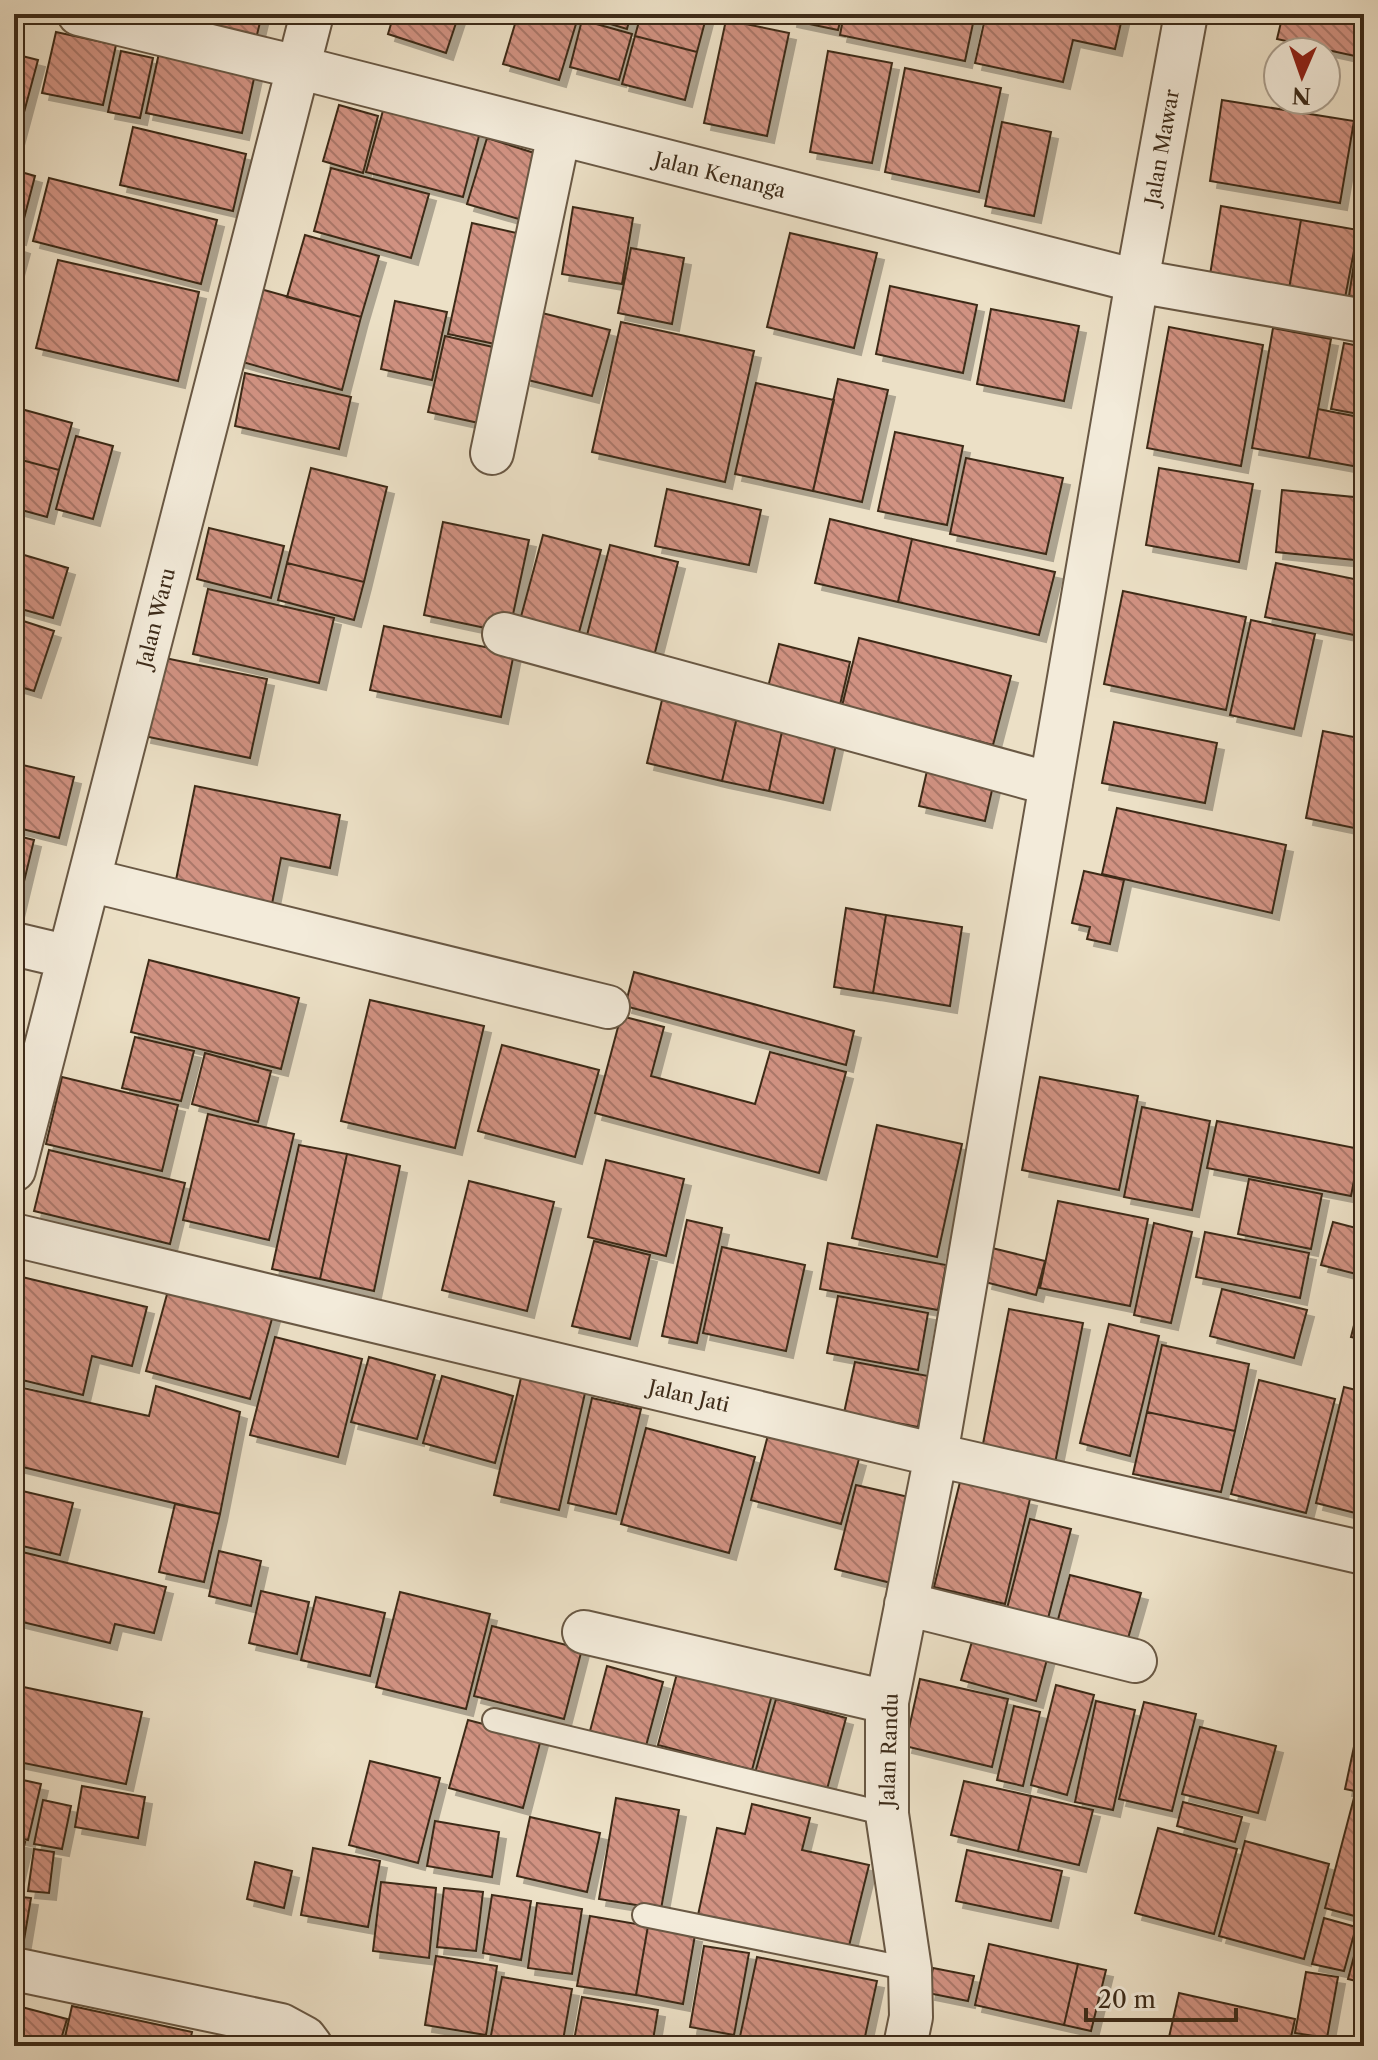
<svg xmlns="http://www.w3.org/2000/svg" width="1378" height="2060" viewBox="0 0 1378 2060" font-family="'Libre Caslon Text',serif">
<defs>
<pattern id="building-back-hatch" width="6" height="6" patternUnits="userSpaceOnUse" patternTransform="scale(2)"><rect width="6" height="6" fill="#d19282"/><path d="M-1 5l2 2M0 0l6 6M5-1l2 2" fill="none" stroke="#ab776a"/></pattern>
<filter id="shadow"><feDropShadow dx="7" dy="7" stdDeviation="0" flood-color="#0004"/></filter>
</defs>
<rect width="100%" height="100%" fill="#ece0c6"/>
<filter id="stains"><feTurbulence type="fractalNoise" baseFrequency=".0025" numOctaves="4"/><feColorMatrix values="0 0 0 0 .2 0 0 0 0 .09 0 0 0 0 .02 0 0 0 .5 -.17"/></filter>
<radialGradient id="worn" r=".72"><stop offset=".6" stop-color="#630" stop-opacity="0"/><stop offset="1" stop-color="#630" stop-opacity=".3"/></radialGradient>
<!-- building -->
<path fill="url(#building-back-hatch)" stroke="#3d2b19" stroke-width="2" filter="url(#shadow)" d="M174 14H262L255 43 172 23Z
M394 14H459L446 53 388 34Z
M518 14H579L559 80 503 64Z
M588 14H631L627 29 587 17Z
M641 14H707L697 52 635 36Z
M791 14H842L838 30 790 20Z
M844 14H975L965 61 840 35Z
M986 14H1123L1115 49 1073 40 1063 82 975 63Z
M1283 14H1364V58L1277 39Z
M582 20 632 34 619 80 570 67Z
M726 20 789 33 767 136 704 123Z
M56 32 116 45 103 105 42 93Z
M635 36 697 52 685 100 622 84Z
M121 51 153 58 140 118 108 112Z
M828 51 892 63 872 163 810 152Z
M159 53 255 74 242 133 146 113Z
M14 54 38 60 15 146H14Z
M905 68 1001 88 979 192 885 172Z
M1222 100 1354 121 1340 203 1210 181Z
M339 105 378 116 363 173 323 161Z
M384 107 480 132 463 197 366 172Z
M1002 122 1051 132 1034 216 985 206Z
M133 127 246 154 233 211 120 185Z
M487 138 550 158 529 222 467 204Z
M331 168 429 194 411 258 314 231Z
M14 170 35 176 19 238 14 237Z
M49 178 217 220 201 284 33 241Z
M1221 206 1301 220 1289 289 1210 275Z
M573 207 633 218 622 284 562 274Z
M1301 220 1358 230 1345 298 1289 289Z
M472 223 534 237 509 347 448 334Z
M1359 231H1364V299L1349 296Z
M790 233 877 253 854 348 767 327Z
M305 235 379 256 361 317 287 297Z
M14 244 23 247 14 280Z
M631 248 684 258 672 324 618 313Z
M58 260 199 292 178 381 36 348Z
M246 285 361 317 342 390 225 357Z
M890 286 977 305 963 373 876 354Z
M395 301 447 312 432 380 381 369Z
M991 309 1079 326 1064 401 977 384Z
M542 313 610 330 592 396 524 379Z
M621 322 754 351 725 482 592 452Z
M1169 327 1263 345 1241 466 1147 448Z
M1273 328 1331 339 1309 458 1252 448Z
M445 336 506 350 488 425 428 412Z
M1344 343 1364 347V415L1331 409Z
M245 373 351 397 339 449 235 426Z
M838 379 888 390 862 502 813 491Z
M756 383 834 400 813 491 735 474Z
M14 407 72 423 59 470 14 458Z
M1318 409 1364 418V468L1309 458Z
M895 432 963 446 947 525 878 511Z
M76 436 113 446 93 519 56 509Z
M14 458 59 470 47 517 14 508Z
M966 458 1063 478 1046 554 950 534Z
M311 468 387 487 364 582 287 563Z
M1159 468 1253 484 1239 562 1146 545Z
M667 489 761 510 749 565 655 546Z
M1282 490 1364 498V561L1276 552Z
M830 519 912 539 898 602 815 583Z
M443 522 529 540 509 633 424 615Z
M209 528 284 546 271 598 197 579Z
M543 535 601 550 577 640 519 624Z
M912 539 1055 572 1039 635 898 602Z
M610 545 678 562 653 660 585 643Z
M14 552 68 568 53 618 14 607Z
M287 563 364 582 354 620 278 600Z
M1276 563 1364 581V637L1265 617Z
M208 589 334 618 319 683 193 654Z
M1123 591 1246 617 1226 710 1104 684Z
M14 618 54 631 34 691 14 685Z
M1251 620 1315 634 1294 729 1230 715Z
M384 626 514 653 501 717 370 690Z
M859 638 1011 676 993 745 842 706Z
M779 644 850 662 839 709 767 691Z
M160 657 267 679 250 758 144 736Z
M662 700 737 717 722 781 647 763Z
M737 717 783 727 769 791 722 781Z
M1114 722 1217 743 1205 803 1102 783Z
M783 727 837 740 823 803 769 791Z
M1323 731 1364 739V830L1306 818Z
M929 762 995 777 985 821 919 806Z
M14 763 74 777 59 838 14 827Z
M195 786 340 815 330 868 281 858 271 909 174 890Z
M1117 808 1286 845 1272 913 1102 874Z
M14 835 34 840 15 919H14Z
M1084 871 1124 880 1110 944 1087 939 1090 927 1072 923Z
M846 908 886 915 873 993 834 987Z
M886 915 962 927 950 1006 873 993Z
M149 960 299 998 281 1069 131 1032Z
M634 972 854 1031 846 1065 625 1006Z
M370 1000 484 1026 455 1148 341 1121Z
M621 1016 664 1027 651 1076 755 1104 770 1052 846 1072 819 1173 595 1113Z
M135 1037 194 1051 181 1101 122 1088Z
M14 1042 34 1046 14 1140Z
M502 1045 599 1070 575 1157 478 1131Z
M205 1053 271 1071 258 1122 192 1104Z
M62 1077 178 1105 162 1171 46 1144Z
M1040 1077 1138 1096 1119 1190 1022 1170Z
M1142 1107 1210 1121 1192 1210 1124 1197Z
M208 1114 294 1134 269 1240 183 1220Z
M1217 1121 1360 1149 1351 1196 1207 1168Z
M877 1125 962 1144 937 1257 852 1238Z
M299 1145 347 1154 320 1279 272 1269Z
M49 1150 185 1183 170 1244 34 1211Z
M347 1154 400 1166 374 1291 320 1279Z
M606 1160 684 1179 666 1256 588 1237Z
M1249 1179 1322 1194 1311 1249 1238 1234Z
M469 1181 554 1202 527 1311 442 1290Z
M1058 1201 1148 1219 1130 1306 1040 1288Z
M687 1220 722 1228 697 1343 662 1336Z
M1333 1222 1364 1230V1276L1321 1265Z
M1154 1223 1192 1232 1171 1323 1134 1315Z
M1205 1232 1309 1253 1300 1298 1196 1277Z
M594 1241 650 1255 630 1339 572 1326Z
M828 1243 946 1265 938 1310 820 1289Z
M722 1247 805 1265 786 1351 703 1333Z
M992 1248 1045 1261 1036 1295 985 1282Z
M22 1277 147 1307 132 1366 92 1356 83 1395 14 1378V1310Z
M1364 1286V1340L1351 1337Z
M169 1287 273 1315 250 1399 146 1371Z
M1222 1289 1307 1310 1294 1358 1210 1336Z
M838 1296 928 1313 918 1370 827 1353Z
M1009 1309 1083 1323 1055 1463 982 1449Z
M1109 1324 1159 1336 1130 1456 1080 1443Z
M275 1337 362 1359 338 1457 250 1435Z
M1162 1345 1249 1364 1235 1431 1147 1412Z
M369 1357 435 1375 417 1439 351 1422Z
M855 1362 928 1376 918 1427 844 1413Z
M523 1369 587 1384 559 1510 494 1495Z
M442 1376 513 1396 495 1463 423 1443Z
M1259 1380 1335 1399 1306 1513 1231 1494Z
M14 1386 149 1416 156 1386 240 1412 220 1514 14 1465Z
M1344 1387 1364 1392 1363 1515 1316 1503Z
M592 1398 641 1409 616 1514 568 1503Z
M1147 1412 1235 1431 1221 1492 1133 1474Z
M646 1428 755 1457 729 1553 621 1524Z
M768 1435 859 1459 841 1524 751 1500Z
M960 1482 1030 1499 1005 1604 934 1587Z
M856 1485 913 1498 891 1583 835 1569Z
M14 1489 73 1503 60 1555 14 1544Z
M175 1504 220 1514 204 1582 159 1572Z
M1030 1519 1071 1529 1043 1638 1002 1628Z
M14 1550 166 1587 154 1633 115 1624 110 1643 14 1620Z
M219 1551 261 1561 251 1606 209 1596Z
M1070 1575 1141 1593 1123 1656 1053 1638Z
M261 1591 309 1602 297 1654 249 1643Z
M400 1592 490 1614 466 1709 376 1687Z
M316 1597 385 1613 370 1676 301 1660Z
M977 1624 1051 1644 1036 1701 961 1680Z
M492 1626 582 1649 564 1719 474 1696Z
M607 1666 663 1682 646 1746 590 1731Z
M679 1666 773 1691 752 1770 658 1745Z
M920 1679 1008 1699 992 1767 905 1746Z
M14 1685 142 1712 126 1784 14 1761Z
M1056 1685 1094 1695 1067 1795 1031 1785Z
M776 1699 846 1718 826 1793 755 1773Z
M1096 1701 1135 1710 1113 1810 1075 1802Z
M1144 1702 1196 1714 1172 1811 1119 1799Z
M1014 1706 1040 1712 1023 1786 997 1780Z
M1362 1709H1364V1793L1345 1789Z
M468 1720 541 1739 523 1808 449 1788Z
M1200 1727 1276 1746 1258 1813 1182 1794Z
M370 1761 440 1778 418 1863 349 1845Z
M14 1778 41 1784 28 1840 14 1837Z
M964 1781 1031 1796 1018 1851 951 1835Z
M82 1786 145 1797 138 1838 75 1827Z
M1355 1794 1364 1797V1895L1358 1917 1325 1908Z
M1031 1796 1093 1810 1079 1865 1018 1851Z
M616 1798 679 1810 661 1909 599 1899Z
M43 1800 71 1806 62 1849 34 1844Z
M1183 1802 1242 1817 1235 1842 1177 1826Z
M752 1804 810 1818 802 1850 869 1865 848 1950 698 1915 717 1828 745 1834Z
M530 1817 600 1833 587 1892 517 1876Z
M435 1821 499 1832 492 1877 427 1866Z
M1158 1828 1237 1849 1214 1934 1135 1913Z
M14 1840 25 1842 14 1890Z
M1245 1841 1329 1864 1304 1959 1219 1936Z
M313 1848 380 1861 368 1927 301 1915Z
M34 1849 54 1852 49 1893 28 1891Z
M967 1850 1062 1871 1051 1921 956 1901Z
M255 1862 292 1871 284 1908 247 1899Z
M381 1882 436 1888 429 1958 373 1951Z
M444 1888 483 1892 476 1951 437 1947Z
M492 1895 531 1901 521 1960 483 1953Z
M14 1896 31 1898 23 1946 14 1944Z
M537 1903 582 1909 572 1974 528 1968Z
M590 1916 648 1926 636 1995 577 1986Z
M1324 1918 1356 1927 1344 1971 1312 1964Z
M1364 1918V1983L1348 1979Z
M648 1926 695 1935 683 2004 636 1995Z
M989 1944 1078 1964 1064 2025 975 2005Z
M704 1946 749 1953 734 2035 690 2027Z
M436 1956 497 1966 486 2035 425 2025Z
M757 1957 877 1981 863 2046H738Z
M1078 1964 1106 1970 1091 2031 1064 2025Z
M933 1968 974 1976 968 2001 928 1993Z
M1306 1972 1338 1977 1327 2038 1295 2033Z
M502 1977 572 1989 562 2046H489Z
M1179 1993 1295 2019 1289 2046H1167Z
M582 1997 658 2010 652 2046H573Z
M14 2005 67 2019 59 2046H14Z
M72 2006 192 2032 189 2046H63Z"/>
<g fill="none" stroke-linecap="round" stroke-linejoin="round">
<!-- service casing -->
<g stroke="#695844" stroke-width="26">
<path id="service" d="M494 1720 887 1814
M644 1915 910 1969"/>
</g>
<!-- minor casing -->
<g stroke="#695844" stroke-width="46">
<path id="minor" d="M79 14 297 67 1137 281 1364 321
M492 453 559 134
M504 634 1051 784
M89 880 608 1007
M14 944 69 957
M14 1170 312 14
M14 1235 936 1455 1364 1553
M906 1604 1135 1661
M584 1632 887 1702
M14 1969 281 2025 305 2038 311 2046
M905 2046 911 2017 910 1969 887 1814V1702L936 1455 1137 281 1186 14"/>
</g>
<!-- service -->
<use href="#service" stroke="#f3ebda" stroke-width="22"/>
<!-- minor -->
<use href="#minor" stroke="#f3ebda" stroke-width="42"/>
</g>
<g text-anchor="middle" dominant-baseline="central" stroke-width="8" stroke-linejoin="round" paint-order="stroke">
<!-- street labels -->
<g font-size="20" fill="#3d2b19" stroke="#f3ebda">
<text transform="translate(1162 147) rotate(-80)">Jalan Mawar</text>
<text transform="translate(720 175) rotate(14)">Jalan Kenanga</text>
<text transform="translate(156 618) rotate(-76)">Jalan Waru</text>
<text transform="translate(689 1396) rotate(13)">Jalan Jati</text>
<text transform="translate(889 1750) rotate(-88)">Jalan Randu</text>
</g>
</g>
<!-- margin -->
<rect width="1378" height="2060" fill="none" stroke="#ece0c6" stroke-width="48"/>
<rect x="16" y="16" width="1346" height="2028" fill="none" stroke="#3d2b19" stroke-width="4"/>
<rect x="24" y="24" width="1330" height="2012" fill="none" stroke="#3d2b19" stroke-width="2"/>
<!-- north arrow -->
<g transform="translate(1302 76) rotate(182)"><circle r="38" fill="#f3ebda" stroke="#aa9e8d" stroke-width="2"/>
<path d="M0-6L14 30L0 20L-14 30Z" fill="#8f2418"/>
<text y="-12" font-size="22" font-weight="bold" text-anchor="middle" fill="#3d2b19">N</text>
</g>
<!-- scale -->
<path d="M1086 2008v12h150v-12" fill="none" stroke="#3d2b19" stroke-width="4"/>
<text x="1098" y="2008" font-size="24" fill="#3d2b19" stroke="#f3ebda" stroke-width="6" paint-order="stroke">20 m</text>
<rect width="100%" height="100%" filter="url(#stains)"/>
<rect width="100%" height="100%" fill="url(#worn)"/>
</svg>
